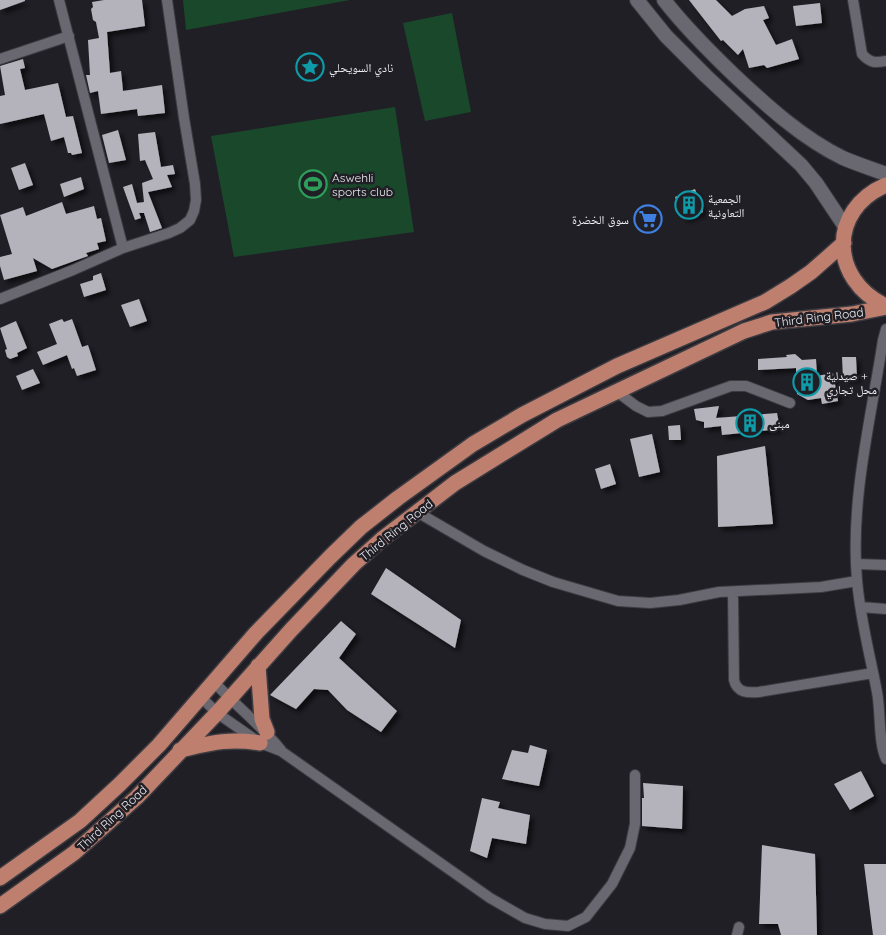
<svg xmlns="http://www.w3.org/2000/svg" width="886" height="935" viewBox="0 0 886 935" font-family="Quicksand,'Noto Naskh Arabic',sans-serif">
<defs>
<filter id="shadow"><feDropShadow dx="4" dy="4" stdDeviation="2.5" flood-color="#0009"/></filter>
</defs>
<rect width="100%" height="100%" fill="#201f26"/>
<!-- green -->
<path fill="#1a482b" d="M183 0H350L186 30Z
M452 13 471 112 425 121 403 23Z
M395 107 414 232 234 257 211 136Z"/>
<!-- building -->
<path fill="#b4b3bc" filter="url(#shadow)" d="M0 0H25V1L0 10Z
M104 0H142L145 26 107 32 110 73 121 71 123 91 162 85 165 113 138 116 137 109 101 114 98 91 90 93 86 75H90L88 40 99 38 96 22 93 20 91 9 93 7 92 2Z
M689 0H716L732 16 745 9 764 6 769 18 763 20 776 45 792 39 799 59 767 68 764 65 749 68 743 49 738 55 723 40 721 41Z
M820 3 822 23 796 26 793 6Z
M23 59 25 68 20 69 25 90 58 83 66 117 73 116 82 153 72 155 71 153H68L64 137 51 141 44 114 0 124V96L5 95 0 66Z
M118 130 126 160 109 163 102 135Z
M155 132 161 167 173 165 175 174 167 175 172 187 148 192 162 228 150 232 144 213H139L141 218 135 220 123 187 132 184 137 203 144 202 142 183 153 179 145 160 140 161 138 134Z
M25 163 33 185 19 190 11 168Z
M81 177 84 189 64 197 60 184Z
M695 189 703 212 684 219 675 197Z
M62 202 66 214 94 206 97 219 101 218 106 241 97 243 99 249 86 253 88 256 52 269 33 258 37 271 4 280 0 266V257L12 254 0 215 23 207 26 216Z
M101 273 106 290 84 297 80 284 93 280V276Z
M139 299 147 321 130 327 121 305Z
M62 319 64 322 72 319 82 347 88 345 96 370 77 376 74 368 72 369 67 355 43 365 37 352 57 344 49 324Z
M16 321 27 348 17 353 18 356 10 359 7 357 5 350 7 349 0 328Z
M795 354 802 360 816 359 817 376 833 373 838 401 822 404 821 398 808 400 797 394 796 368 758 370V359L787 357 786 355Z
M842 357H856L857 379H843Z
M33 369 40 383 22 390 16 376Z
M719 406 716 418 777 413 780 429 722 435 721 426 704 428V422L696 420 694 409Z
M680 425 681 440H669L668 426Z
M652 434 660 472 639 477 630 439Z
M765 446 773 524 718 527 717 456Z
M610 464 616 484 601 489 595 469Z
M386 568 461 620 455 648 371 594Z
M341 621 356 634 339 658 397 711 381 732 347 710 328 690 314 689 296 709 270 695Z
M530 745 547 750 539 786 502 779 512 750 528 753Z
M861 771 874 796 850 810 834 784Z
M643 783 683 786 682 829 642 826V798H644Z
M482 798 500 802 498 808 530 815 526 844 492 838 487 858 470 851Z
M762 845 815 854 817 935H781L778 924H759Z
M864 864H886V935H873Z"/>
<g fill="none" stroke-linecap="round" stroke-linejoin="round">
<!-- street casing -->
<g stroke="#3c3b41" stroke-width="12">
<path id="street" d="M59 0 123 248
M853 0 862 54C870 63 875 63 886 61
M0 59 69 36
M0 299 73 270 123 248 169 233 180 228 190 220 194 211 196 200 195 184 184 118 167 0
M886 329 883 340C871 419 850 500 857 580 860 618 870 655 877 692 881 712 878 741 886 759
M616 391 636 406 648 412 662 411 731 386H746L790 403
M417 512 484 551 523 570 553 582 618 601 650 603 679 600 719 592 821 587 857 581
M856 564 886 565
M733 592 734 680C737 693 748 693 759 692L873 673
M861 607 886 609
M213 681C235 705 261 725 281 750
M200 696 217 713 260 743 281 751 490 898 525 918 545 924 568 926 586 917 612 884 630 848 635 824V775
M737 935 739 927"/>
</g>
<!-- secondary casing -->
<g stroke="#3c3b41" stroke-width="16">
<path id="secondary" d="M637 0 666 36 706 76 801 165 816 183 846 228
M664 0C685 27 709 51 734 75 767 106 802 138 843 158 857 164 872 169 886 174"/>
</g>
<!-- primary casing -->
<g stroke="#3c3b41" stroke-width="18">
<path id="primary" d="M886 185C828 210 830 280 886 306
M258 666 262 719 267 732
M180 750C211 743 228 738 260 743
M0 878 80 821 120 784 159 745 256 633 330 557 361 527 398 498 473 444 522 415 617 366 765 302 791 286 811 272 844 243
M0 906 74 853 137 797 217 713 291 630 354 564 382 539 455 483 557 420 744 331 772 322 852 314 886 307"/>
</g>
<!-- street -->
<use href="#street" stroke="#696870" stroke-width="10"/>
<!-- secondary -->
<use href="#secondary" stroke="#696870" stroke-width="14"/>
<!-- primary -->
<use href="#primary" stroke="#be7f6e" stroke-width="15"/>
</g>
<!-- icons -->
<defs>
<g id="sight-ring" transform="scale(1.4375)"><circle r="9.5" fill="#201f26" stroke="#0f9aa8" stroke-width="1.5"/><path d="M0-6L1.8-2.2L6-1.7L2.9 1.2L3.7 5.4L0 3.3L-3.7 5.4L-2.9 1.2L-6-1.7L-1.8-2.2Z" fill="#0f9aa8"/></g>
<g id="stadium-ring" transform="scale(1.4375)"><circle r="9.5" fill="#201f26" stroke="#2e9e5b" stroke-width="1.5"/><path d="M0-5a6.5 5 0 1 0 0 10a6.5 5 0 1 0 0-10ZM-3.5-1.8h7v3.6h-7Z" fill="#2e9e5b"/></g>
<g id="building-ring" transform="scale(1.4375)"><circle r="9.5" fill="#201f26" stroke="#0f9aa8" stroke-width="1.5"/><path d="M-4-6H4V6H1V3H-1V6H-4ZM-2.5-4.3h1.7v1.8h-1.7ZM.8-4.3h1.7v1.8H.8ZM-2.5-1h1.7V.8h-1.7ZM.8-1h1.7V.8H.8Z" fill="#0f9aa8"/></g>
<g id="supermarket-ring" transform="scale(1.4375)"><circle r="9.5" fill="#201f26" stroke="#3f7fe0" stroke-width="1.5"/><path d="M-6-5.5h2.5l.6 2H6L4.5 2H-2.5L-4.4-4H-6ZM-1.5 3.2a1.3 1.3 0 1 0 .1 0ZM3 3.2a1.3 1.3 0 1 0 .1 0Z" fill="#3f7fe0"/></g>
</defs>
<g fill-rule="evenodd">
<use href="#sight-ring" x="310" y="67"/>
<use href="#stadium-ring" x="313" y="184"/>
<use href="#building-ring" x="689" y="205"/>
<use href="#supermarket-ring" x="648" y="219"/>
<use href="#building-ring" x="807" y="382"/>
<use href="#building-ring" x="750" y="423"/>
</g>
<g text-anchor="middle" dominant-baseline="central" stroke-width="5" stroke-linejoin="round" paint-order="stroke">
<!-- poi labels -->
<g font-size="12" fill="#eeedf2" stroke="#201f26" text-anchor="start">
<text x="329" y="67">نادي السويحلي</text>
<text x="332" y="177">Aswehli<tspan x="332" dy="14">sports club</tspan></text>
<text x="708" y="198">الجمعية<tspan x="708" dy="14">التعاونية</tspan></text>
<text x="629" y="219" text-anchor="end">سوق الخضرة</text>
<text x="826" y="375">صيدلية +<tspan x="826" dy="14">محل تجاري</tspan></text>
<text x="769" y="423">مبنى</text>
</g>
<!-- street labels -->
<g font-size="12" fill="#eeedf2" stroke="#201f26">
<text transform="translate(819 317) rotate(-7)">Third Ring Road</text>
<text transform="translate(396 530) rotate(-39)">Third Ring Road</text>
<text transform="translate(112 818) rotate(-43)">Third Ring Road</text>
</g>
</g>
</svg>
